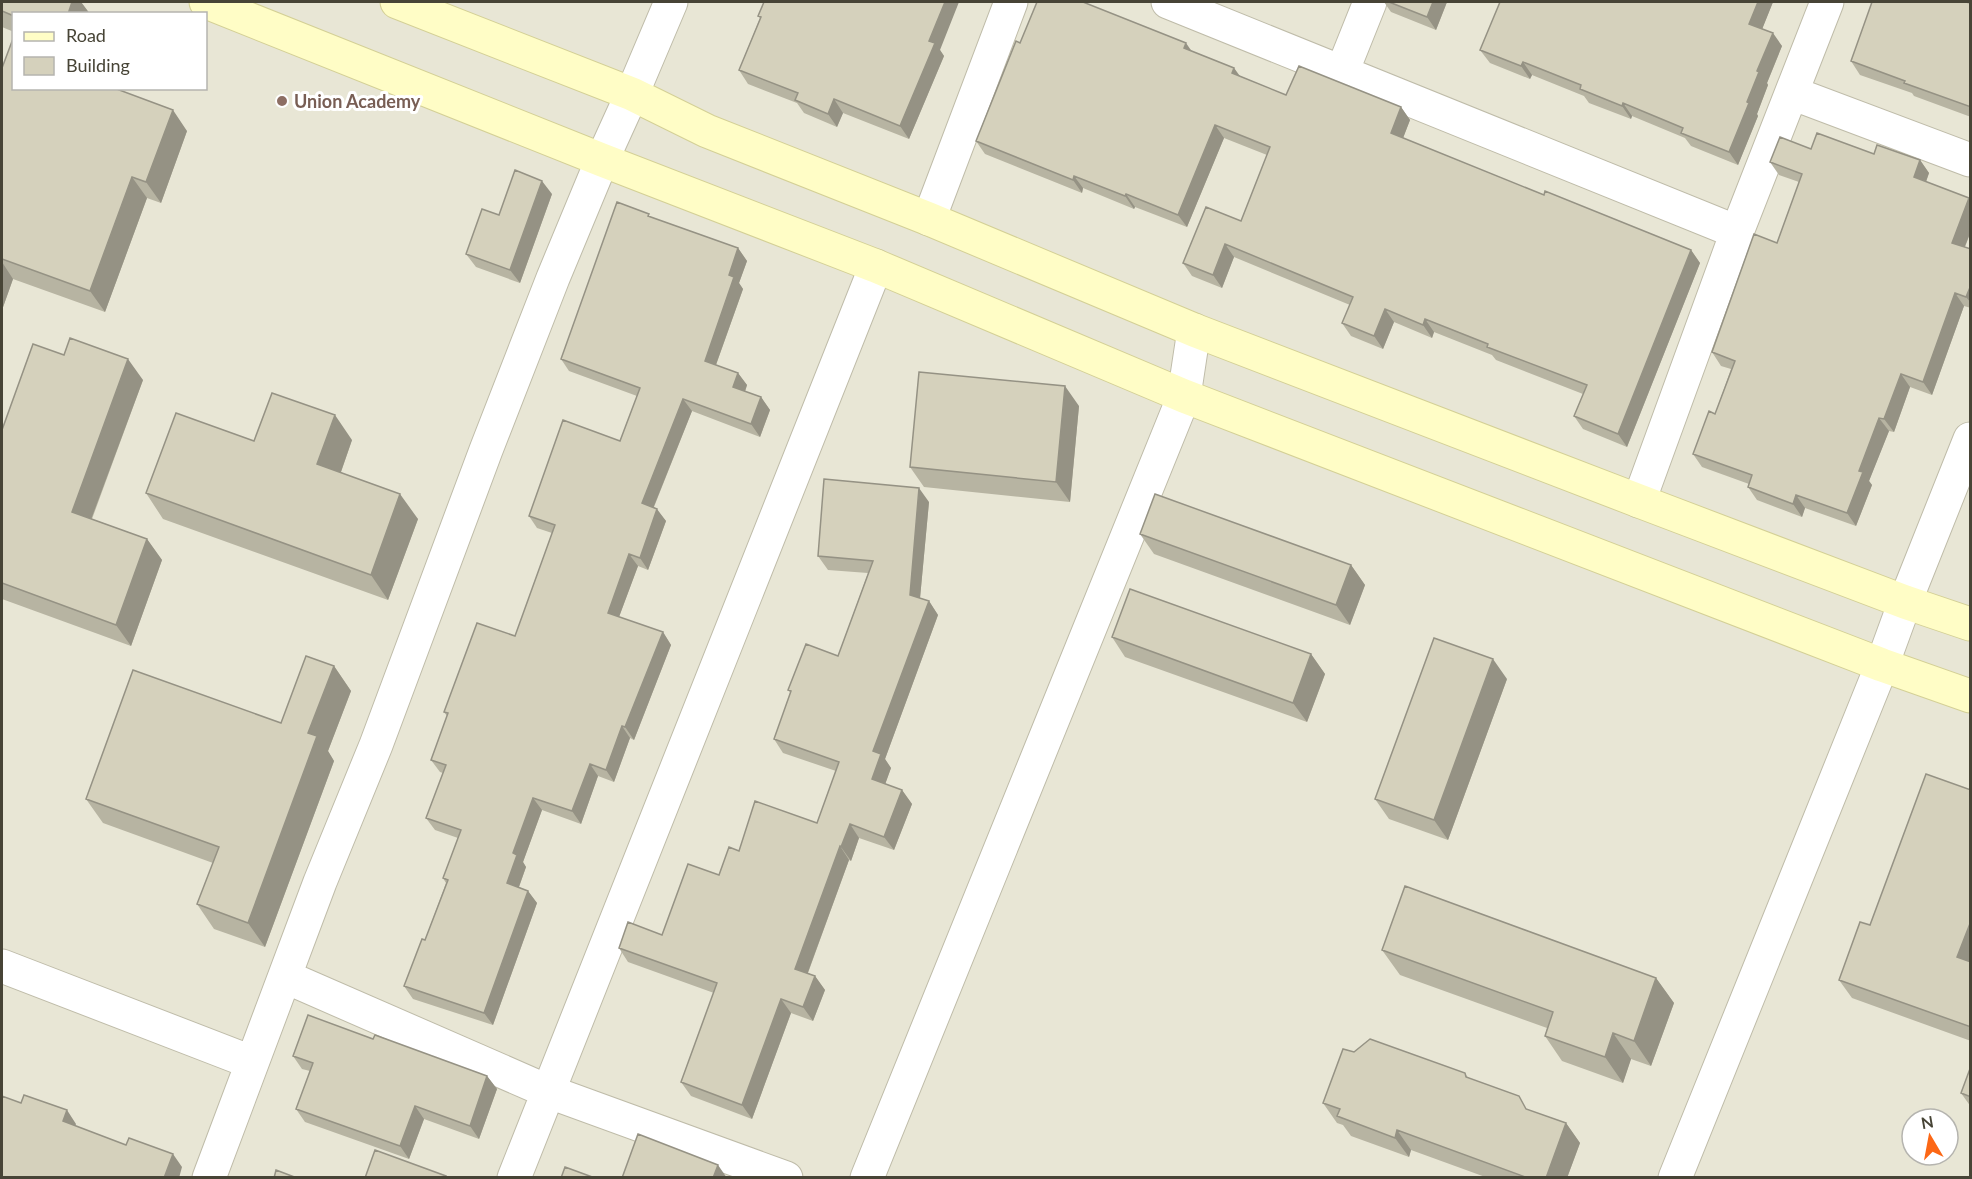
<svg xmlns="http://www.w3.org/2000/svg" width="1972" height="1179" viewBox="0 0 1972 1179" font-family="Lato,sans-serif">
<rect width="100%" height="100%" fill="#f4f2e7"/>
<!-- residential -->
<path fill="#e8e6d5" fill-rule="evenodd" d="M2 2H1970V1177H2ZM14 14H206V88H14ZM1912 1119H1948V1155H1912Z"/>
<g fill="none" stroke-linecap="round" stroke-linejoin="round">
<!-- minor casing -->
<g stroke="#bfbca9" stroke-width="35">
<path id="minor" d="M1168 2 1737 232
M1342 72 1370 2
M1792 93 1970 160
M929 219 1011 2
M1639 501 1737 232 1827 2
M2 966 251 1062
M286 977 547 1091 786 1178
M209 1178 320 882 376 745 486 450 553 278 602 160 632 94 671 2
M514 1178 876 266
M867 1178 1184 396 1194 330
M1675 1178 1882 665 1905 602 1970 439"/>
</g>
<!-- secondary casing -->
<g stroke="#d4d096" stroke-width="35">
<path id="secondary" d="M206 2 602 160 876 266 1184 396 1882 665 1970 696
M397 2 632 94 707 131 929 219 1194 330 1639 501 1905 602 1970 624"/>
</g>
<!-- minor -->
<use href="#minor" stroke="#fff" stroke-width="33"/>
<!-- secondary -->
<use href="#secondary" stroke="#fffdc6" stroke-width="33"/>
</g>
<!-- wall -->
<path fill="#b7b4a2" d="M2 2H81L90 14H14V32L2 27Z
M1384 2H1447L1436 30 1391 12Z
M1773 2 1762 29 1782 46 1767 83 1768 85 1757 114 1758 116 1738 165 1691 146 1685 138 1632 116 1631 119 1589 103 1584 96 1532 75 1530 79 1490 63 1480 50Z
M1971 3V117L1914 96 1912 93 1860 75 1851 61Z
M758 16 940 50 944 56 909 139 843 113 837 127 804 113 797 103 748 84 739 70 760 18Z
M1020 43 1192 51 1234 68 1240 76 1286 95 1401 107 1410 120 1403 138 1544 195 1691 250 1700 263 1627 447 1583 429 1574 416 1583 394 1496 360 1492 355 1434 332 1432 338 1394 322 1383 349 1351 336 1342 323 1350 305 1234 257 1222 288 1192 276 1183 263 1241 221 1267 155 1224 138 1187 227 1135 207 1134 209 1083 188 1082 193 985 154 976 141Z
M2 68 14 88 187 131 161 203 147 198 105 312 13 279 2 310Z
M1811 149 1874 154 1920 160 1929 173 1926 182 1969 198 1971 199V231L1965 247 1971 249V308L1964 306 1932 395 1910 387 1894 432 1889 431 1869 481 1872 485 1856 526 1805 508 1802 517 1757 500 1748 487 1749 484 1702 467 1693 454 1715 414 1731 369 1721 366 1712 352 1777 243 1799 182 1779 175 1770 162Z
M552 194 520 283 476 267 466 254 499 215Z
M651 217 738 248 747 261 739 283 743 289 716 365 738 373 747 385 745 392 761 397 770 410 760 437 692 411 654 507 666 521 648 570 638 566 619 617 663 632 671 645 634 740 630 738 614 782 598 776 581 824 542 810 523 862 526 867 519 887 528 891 537 903 493 1025 413 999 404 986 425 940 446 883 443 878 458 838 435 830 426 818 443 773 440 772 431 760 447 716 444 712 515 636 552 533 537 528 529 516 620 441 637 396 569 371 561 359Z
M64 355 143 380 92 519 147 539 162 560 131 646 2 599V430Z
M1079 406 1070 502 924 487 910 467Z
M352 440 341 472 418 519 388 600 163 519 146 493 254 441Z
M929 502 920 598 929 601 938 615 885 759 891 768 885 784 902 790 912 804 894 850 859 838 851 861 849 860 808 973 815 976 825 990 813 1021 791 1013 752 1119 691 1096 681 1082 714 993 628 962 619 948 662 935 719 875 739 851 817 823 836 771 783 753 774 739 791 693 788 690 838 656 868 573 828 570 818 556Z
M1140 534 1351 565 1365 585 1350 625 1154 554Z
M1112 637 1311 654 1325 674 1307 722 1125 657Z
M334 666 351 691 328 751 334 761 265 947 214 929 197 904 213 863 103 823 86 799 281 723Z
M1507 679 1448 840 1389 819 1375 799Z
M1971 790V1041L1852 998 1839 980 1870 925Z
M1382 950 1656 978 1674 1003 1651 1066 1631 1059 1623 1083 1562 1061 1545 1036 1547 1028 1400 975Z
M373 1039 487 1076 497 1089 479 1139 424 1119 409 1159 305 1122 296 1109 310 1071 302 1069 293 1056Z
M1354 1052 1465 1073 1468 1078 1529 1110 1566 1123 1580 1143 1567 1178H1488L1411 1150 1409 1157 1351 1136 1343 1125 1337 1123 1323 1103Z
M1971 1066V1107L1961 1093Z"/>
<!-- shaded-wall -->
<path fill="#959284" d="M72 2H81L90 14H68Z
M945 2H959L940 50 944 56 909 139 900 126 929 41Z
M1433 2H1447L1436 30 1427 17Z
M1758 2H1773L1759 37 1749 24Z
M1773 33 1782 46 1767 83 1768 85 1757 114 1758 116 1738 165 1729 152 1757 71Z
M1186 43 1195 56 1184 48Z
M1523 62 1532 75 1530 79 1521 66Z
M1234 68 1243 81 1232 73Z
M834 99 843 113 837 127 828 114Z
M1623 103 1632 116 1631 119 1622 106Z
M1401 107 1410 120 1400 146 1391 133Z
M173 110 187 131 161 203 146 182Z
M1215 125 1224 138 1187 227 1178 215Z
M1920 160 1929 173 1923 190 1914 177Z
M1074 176 1083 188 1082 193 1073 180Z
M132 177 147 198 105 312 90 291Z
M542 181 552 194 520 283 510 270Z
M1126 194 1135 207 1134 209 1125 196Z
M1969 198 1971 199V231L1961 256 1952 243Z
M1225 244 1234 257 1222 288 1213 275Z
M738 248 747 261 739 283 743 289 713 373 705 361 729 275Z
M1691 250 1700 263 1627 447 1618 434Z
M2 262 13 279 2 310Z
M1971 285V303L1966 297Z
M1955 293 1964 306 1932 395 1923 382Z
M1385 309 1394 322 1383 349 1374 336Z
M1425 319 1434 332 1432 338 1423 325Z
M128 359 143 380 86 533 72 512Z
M738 373 747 385 742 400 733 387Z
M1901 374 1910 387 1894 432 1884 419Z
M1065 386 1079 406 1070 502 1056 482Z
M761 397 770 410 760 437 751 424Z
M683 399 692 411 650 516 642 503Z
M335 415 352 440 335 489 317 464Z
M1879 418 1889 431 1869 481 1872 485 1856 526 1847 513 1859 471Z
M919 488 929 502 919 609 910 595Z
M400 494 418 519 388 600 371 575Z
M1796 495 1805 508 1802 517 1793 504Z
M657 509 666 521 648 570 640 558Z
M147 539 162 560 131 646 116 625Z
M629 554 638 566 616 625 608 613Z
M1351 565 1365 585 1350 625 1336 605Z
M929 601 938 615 885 759 891 768 882 793 872 779 873 751Z
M663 632 671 645 634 740 625 727Z
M1311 654 1325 674 1307 722 1293 703Z
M1493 659 1507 679 1448 840 1434 820Z
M334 666 351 691 328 751 334 761 265 947 248 923 308 733Z
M622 726 630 738 614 782 606 770Z
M590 764 598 776 581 824 572 811Z
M902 790 912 804 894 850 884 837Z
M533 798 542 810 523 862 526 867 516 895 507 883 513 853Z
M850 824 859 838 851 861 841 847Z
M840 846 849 860 804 983 795 969Z
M528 891 537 903 493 1025 484 1013Z
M1971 921 1970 976 1957 957Z
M815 976 825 990 813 1021 803 1007Z
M1656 978 1674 1003 1651 1066 1634 1041Z
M781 999 791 1013 752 1119 742 1105Z
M1613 1033 1631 1059 1623 1083 1605 1057Z
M487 1076 497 1089 479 1139 470 1126Z
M415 1106 424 1119 409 1159 400 1146Z
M67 1110 76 1124 72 1135 63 1121Z
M1566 1123 1580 1143 1567 1178H1546Z
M1397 1130 1411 1150 1409 1157 1395 1138Z
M173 1154 182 1167 179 1178H164Z
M718 1165 727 1178H713Z"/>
<!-- building -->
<path fill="#d5d1bc" stroke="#959284" stroke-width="1.5" d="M2 2H72L68 14H14V16L2 11Z
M764 2H945L929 41 935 43 900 126 834 99 828 114 795 100 798 93 739 70 761 17 758 16Z
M1037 2H1083L1186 43 1184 48 1234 68 1232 73 1286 95 1299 66 1401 107 1391 133 1544 195 1545 191 1691 250 1618 434 1574 416 1587 385 1487 347 1488 344 1425 319 1423 325 1385 309 1374 336 1342 323 1353 297 1225 244 1213 275 1183 263 1206 207 1241 221 1270 147 1215 125 1178 215 1126 194 1125 196 1074 176 1073 180 976 141 1016 41 1020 43Z
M1389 2H1433L1427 17Z
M1500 2H1758L1749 24 1773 33 1757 71 1759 72 1747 102 1749 103 1729 152 1681 133 1683 128 1623 103 1622 106 1580 89 1581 85 1523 62 1521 66 1480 50Z
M1872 2H1965L1971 3V107L1904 83 1905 81 1851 61Z
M14 36V88H114L173 110 146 182 132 177 90 291 2 259V68Z
M1817 133 1874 154 1877 145 1920 160 1914 177 1969 198 1952 243 1971 249V285L1966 297 1955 293 1923 382 1901 374 1884 419 1879 418 1859 471 1863 472 1847 513 1796 495 1793 504 1748 487 1752 475 1693 454 1709 411 1715 414 1735 361 1712 352 1754 234 1777 243 1802 174 1770 162 1780 137 1811 149Z
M515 170 542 181 510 270 466 254 482 209 499 215Z
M617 202 649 214 648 216 738 248 729 275 734 277 705 361 738 373 733 387 761 397 751 424 683 399 642 503 657 509 640 558 629 554 608 613 663 632 625 727 622 726 606 770 590 764 572 811 533 798 513 853 517 855 507 883 528 891 484 1013 404 986 422 939 425 940 448 880 443 878 461 830 426 818 446 765 431 760 448 713 444 712 477 623 515 636 555 525 529 516 563 420 620 441 640 388 561 359Z
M70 338 128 359 72 512 147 539 116 625 2 583V430L33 344 64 355Z
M919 372 1065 386 1056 482 910 467Z
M272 393 335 415 317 464 400 494 371 575 146 493 176 413 254 441Z
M824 479 919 488 910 595 929 601 873 751 881 754 872 779 902 790 884 837 850 824 841 847 840 846 795 969 815 976 803 1007 781 999 742 1105 681 1082 717 983 619 948 628 922 662 935 688 864 719 875 729 847 739 851 755 801 817 823 839 762 774 739 791 691 788 690 806 644 838 656 873 561 818 556Z
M1155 494 1351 565 1336 605 1140 534Z
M1130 589 1311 654 1293 703 1112 637Z
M1434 638 1493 659 1434 820 1375 799Z
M306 656 334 666 308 733 317 736 248 923 197 904 219 847 86 799 133 670 281 723Z
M1926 774 1971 790V921L1957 957 1971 962V1027L1839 980 1860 922 1870 925Z
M1405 886 1656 978 1634 1041 1613 1033 1605 1057 1545 1036 1553 1012 1382 950Z
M308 1015 373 1039 375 1035 487 1076 470 1126 415 1106 400 1146 296 1109 313 1063 293 1056Z
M1370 1039 1465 1073 1466 1077 1519 1096 1526 1109 1566 1123 1546 1178H1528L1397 1130 1395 1138 1337 1116 1340 1109 1323 1103 1343 1049 1354 1052Z
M1971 1066V1097L1961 1093Z
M24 1095 67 1110 63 1121 126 1145 129 1138 173 1154 164 1178H2V1096L21 1103Z
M638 1134 718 1165 713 1178H622Z
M375 1150 446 1176 445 1178H365Z
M565 1167 595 1178H561Z
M276 1170 297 1178H274Z"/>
<!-- markers -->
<circle fill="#8d6e63" stroke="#fff" stroke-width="2" cx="282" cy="101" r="6"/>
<g text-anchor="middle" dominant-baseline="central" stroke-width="6" stroke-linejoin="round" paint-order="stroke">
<!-- education labels -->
<g font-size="18" font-weight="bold" fill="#785e54" stroke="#fff" text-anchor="start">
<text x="294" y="101">Union Academy</text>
</g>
</g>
<!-- border -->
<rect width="1972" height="1179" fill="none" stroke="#474436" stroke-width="6"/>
<!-- legend -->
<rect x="12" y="12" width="195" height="78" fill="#ffffff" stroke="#b5b4af" stroke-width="1.5"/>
<rect x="24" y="32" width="30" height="9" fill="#fffdc6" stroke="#b5b4af" stroke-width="1.5"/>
<text x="66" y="42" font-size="18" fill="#474436">Road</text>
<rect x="24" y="57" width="30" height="18" fill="#d5d1bc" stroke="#b5b4af" stroke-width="1.5"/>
<text x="66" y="72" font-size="18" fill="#474436">Building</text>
<!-- north arrow -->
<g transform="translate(1930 1137) rotate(350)"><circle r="28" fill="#ffffff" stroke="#b5b4af" stroke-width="1.5"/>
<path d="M0-4.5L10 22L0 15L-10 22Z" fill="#fc6715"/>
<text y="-9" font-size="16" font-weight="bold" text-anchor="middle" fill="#474436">N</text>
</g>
</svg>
